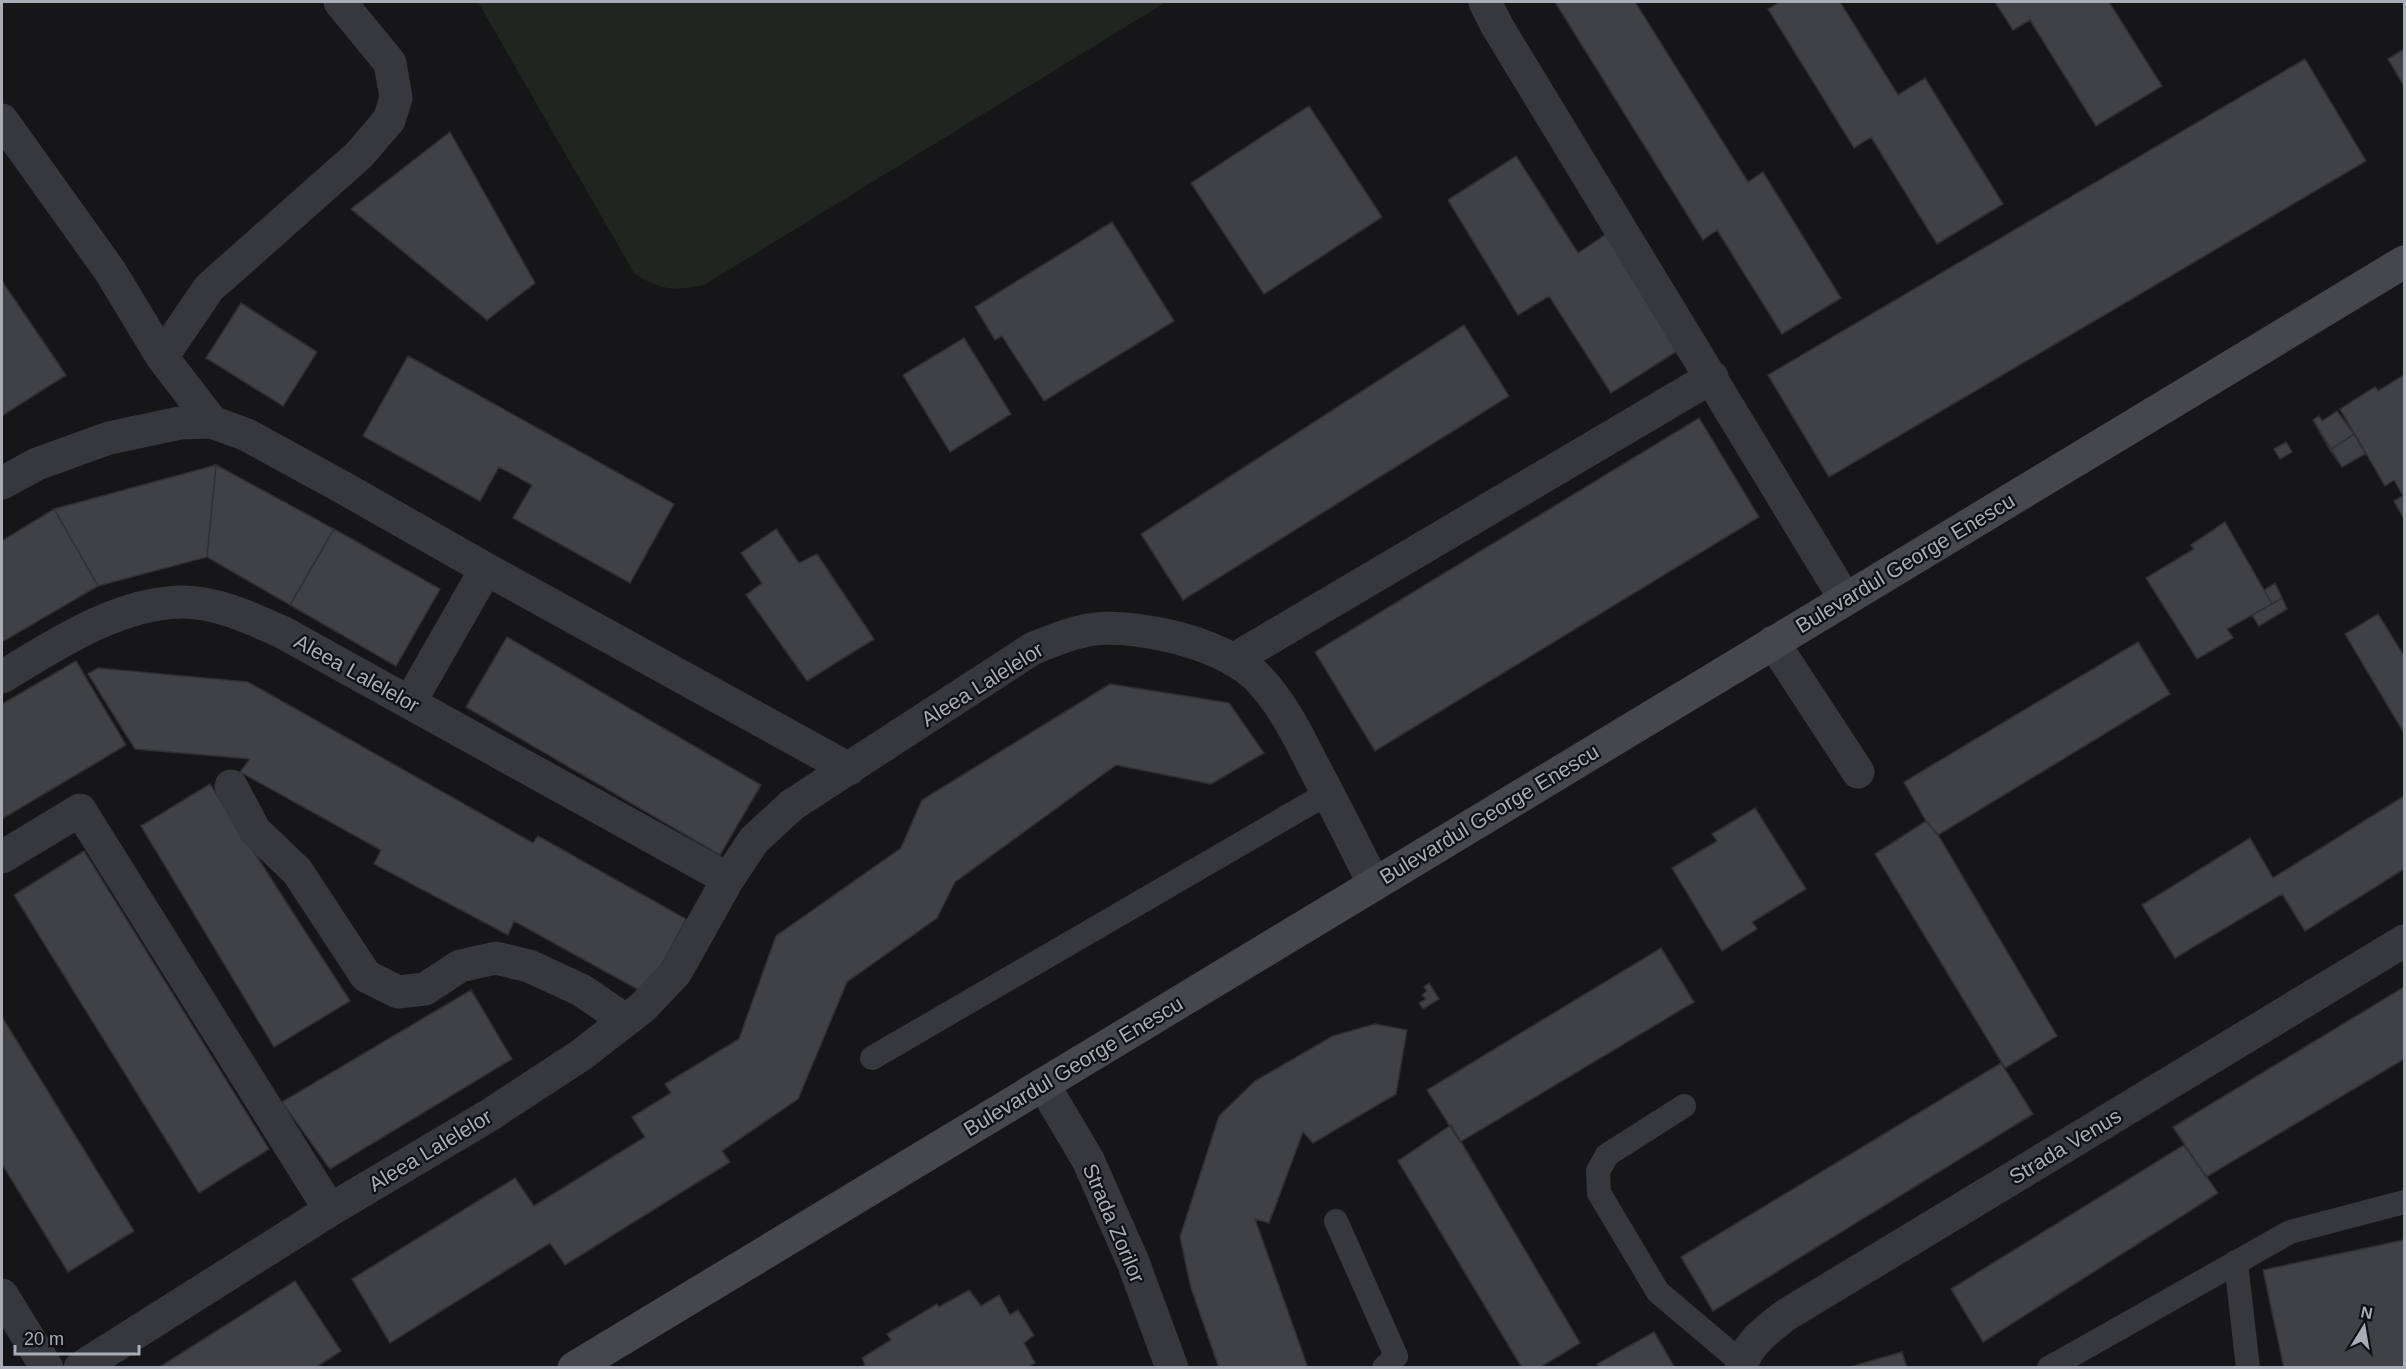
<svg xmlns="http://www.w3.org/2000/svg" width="2406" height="1369" viewBox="0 0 2406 1369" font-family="Helvetica,sans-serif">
<rect width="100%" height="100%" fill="#161618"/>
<!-- green -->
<path fill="#1e261f" d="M478 2H1166L704 285C674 291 661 291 634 273Z"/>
<!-- building -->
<path fill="#404145" stroke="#303034" stroke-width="1.5" d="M1555 2H1635L1748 182 1763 172 1841 298 1782 334 1717 230 1703 240Z
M1780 2H1840L1898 95 1925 78 2003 204 1937 244 1871 137 1854 148 1768 9Z
M1995 2H2109L2162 86 2096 126 2030 20 2013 30Z
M2404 49V86L2388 59Z
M2305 59 2366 161 1829 477 1768 375Z
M1309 106 1382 217 1264 294 1191 183Z
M450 132 535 283 487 320 351 209Z
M1516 156 1578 253 1608 233 1682 348 1611 393 1549 296 1518 315 1448 200Z
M1112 222 1174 321 1044 401 1002 336 995 340 975 307Z
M2 281 66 375 2 416Z
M241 303 317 352 283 406 206 358Z
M1464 325 1509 396 1183 600 1141 534Z
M964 338 1011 414 950 452 903 375Z
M408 356 674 504 630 583 513 518 532 485 499 467 480 501 363 436Z
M2404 375V519L2394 501 2403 496 2394 480 2385 486 2340 409 2375 387 2378 391Z
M2337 411 2354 434 2330 450 2313 420 2319 416 2322 421Z
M2337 411 2354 434 2365 454 2342 467 2313 420 2319 416 2322 421Z
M1699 418 1759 517 1375 751 1315 652Z
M2354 434 2365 454 2342 467 2330 450Z
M2286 442 2292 452 2280 459 2274 449Z
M216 465 207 557 98 586 54 509Z
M216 465 334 529 290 605 207 557Z
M54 509 98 586 2 642V541Z
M2225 522 2272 604 2227 629 2233 638 2197 659 2146 578 2194 549 2191 545Z
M334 529 440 589 396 666 290 605Z
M776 529 799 563 817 554 874 639 807 681 746 595 762 583 741 553Z
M2275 583 2282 598 2272 604 2264 590Z
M2282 598 2287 609 2259 626 2252 615Z
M2378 614 2404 656V733L2345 634Z
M507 637 761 785 720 855 466 707Z
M2138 642 2170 694 1938 835 1926 821 1904 782Z
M76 661 126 745 2 819V704Z
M98 668 248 682 533 843 538 836 686 919 646 994 514 921 508 935 374 864 381 850 240 772 250 759 135 749 88 674Z
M1110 684 1229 703 1264 753 1211 784 1116 765 955 882 937 918 847 982 798 1099 722 1151 730 1162 565 1265 550 1243 390 1343 352 1279 515 1178 534 1206 645 1137 632 1117 671 1093 665 1084 739 1039 776 936 901 848 922 800Z
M210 784 350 1001 274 1047 141 826Z
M2404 796V869L2305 931 2282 894 2175 958 2142 905 2250 838 2273 878Z
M1755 808 1806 889 1752 922 1757 929 1722 951 1672 868 1717 841 1712 834Z
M1926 821 1938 835 2057 1036 2005 1068 1875 854Z
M84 851 269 1149 199 1193 14 895Z
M1661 948 1694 1002 1460 1142 1427 1090Z
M1429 983 1439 999 1423 1009 1419 1003 1426 999 1422 995 1427 991 1424 987Z
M2404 987V1059L2206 1177 2173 1127Z
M471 990 512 1059 330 1169 282 1102Z
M2 1017 134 1231 68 1272 2 1164Z
M1375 1024 1407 1030 1396 1094 1313 1143 1303 1132 1269 1223 1255 1219 1308 1368H1219L1191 1288 1180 1237 1219 1116 1255 1081 1333 1036Z
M2001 1063 2033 1114 1713 1311 1681 1257Z
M1451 1125 1580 1343 1539 1368H1522L1398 1161Z
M2184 1145 2218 1193 1983 1342 1951 1289Z
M2404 1240V1368H2284L2263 1270Z
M295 1281 341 1351 315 1368H158Z
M969 1290 981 1306 999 1295 1010 1315 1018 1310 1034 1335 1024 1343 1035 1363 1026 1368H860L865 1365 862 1358 891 1340 887 1334 937 1304 939 1307Z
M1654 1332 1675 1368H1599L1597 1364Z
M1902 1352 1907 1368H1846Z"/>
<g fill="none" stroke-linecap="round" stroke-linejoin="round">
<!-- lane -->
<path stroke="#37383d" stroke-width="24" d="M872 1058 1328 793
M1684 1106 1607 1155 1598 1171 1599 1193 1658 1292 1742 1363
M1336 1221 1396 1356 1384 1368
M2236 1262 2248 1368
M2049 1368 2290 1232 2404 1202"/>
<!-- street -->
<path stroke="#37383d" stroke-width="33" d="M1485 2 1497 26 1845 599
M2 120 110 271 162 357 212 422
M162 357 209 288 359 155 389 120 396 98 390 63 340 2
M2 483 37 464 109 438 180 423 212 422 247 435 342 487 486 569 849 769
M1773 642 1858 772
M1233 660 1712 377
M2 677C55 645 117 603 182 602 217 602 251 618 282 632L728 879
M410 702 486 569
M231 786 255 831 297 871 366 976 398 992 425 989 460 966 496 958 529 966 581 990 625 1020
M2 857 80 810 330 1210
M1043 1084 1088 1160 1133 1262 1172 1368
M2 1295 47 1368
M80 1368 330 1210 488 1116 581 1055 643 1007 676 972 728 879 754 840 792 805 1032 649C1083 627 1104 623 1160 634 1191 640 1230 653 1255 675 1282 701 1299 738 1316 771 1336 808 1355 846 1374 884
M1741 1368C1746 1344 1769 1328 1786 1315L2404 941"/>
<!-- secondary -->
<path stroke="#45474d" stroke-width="33" d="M574 1368 2404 262"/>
</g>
<g text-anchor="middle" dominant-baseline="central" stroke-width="4.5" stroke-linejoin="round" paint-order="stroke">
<!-- street labels -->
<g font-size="21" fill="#a8adb8" stroke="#111113">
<text transform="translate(1905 563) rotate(-31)">Bulevardul George Enescu</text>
<text transform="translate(357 673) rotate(29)">Aleea Lalelelor</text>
<text transform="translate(982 684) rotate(-32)">Aleea Lalelelor</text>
<text transform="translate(1489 814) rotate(-31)">Bulevardul George Enescu</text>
<text transform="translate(1073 1066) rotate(-31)">Bulevardul George Enescu</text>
<text transform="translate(2065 1146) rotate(-31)">Strada Venus</text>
<text transform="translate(430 1150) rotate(-31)">Aleea Lalelelor</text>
<text transform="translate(1114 1223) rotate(67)">Strada Zorilor</text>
</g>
</g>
<!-- border -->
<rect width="2406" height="1369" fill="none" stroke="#a8adb8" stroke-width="6"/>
<!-- north arrow -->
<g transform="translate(2364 1327) rotate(11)" stroke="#111113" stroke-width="4.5" paint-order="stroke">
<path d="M0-4.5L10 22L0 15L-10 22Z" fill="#a8adb8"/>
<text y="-9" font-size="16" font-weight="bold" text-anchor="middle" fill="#a8adb8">N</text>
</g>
<!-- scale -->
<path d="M15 1345v9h124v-9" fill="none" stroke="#a8adb8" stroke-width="3"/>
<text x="24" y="1345" font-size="18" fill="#a8adb8" stroke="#111113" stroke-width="4.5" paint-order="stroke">20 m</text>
</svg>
